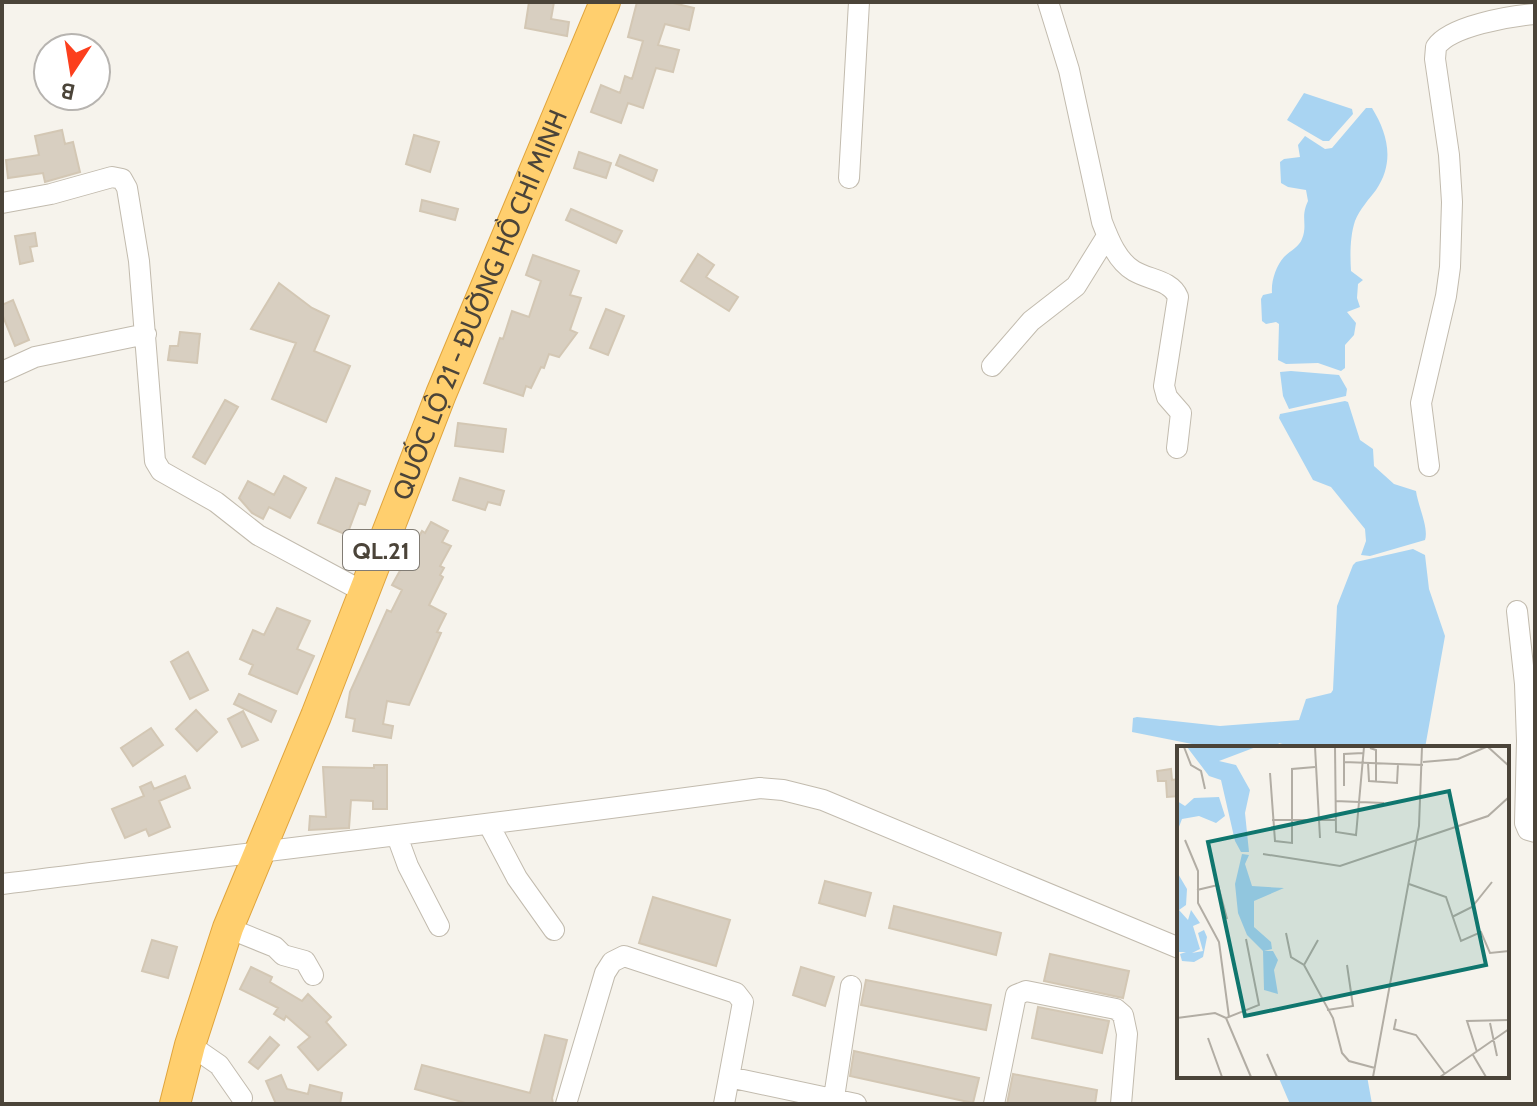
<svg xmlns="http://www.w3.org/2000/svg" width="1537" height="1106" viewBox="0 0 1537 1106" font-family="Cabin,sans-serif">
<rect width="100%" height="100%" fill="#f6f3ec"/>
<!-- water -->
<path fill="#a9d4f2" d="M1304 93 1352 109 1353 114 1329 141H1323L1287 120Z
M1366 108H1372C1388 134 1395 162 1376 190 1369 199 1360 209 1355 221 1350 236 1350 255 1351 271L1363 280 1358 284 1357 298 1360 307 1347 312 1356 323 1354 335 1345 345V368L1341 371 1318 363 1286 364 1278 360 1279 324 1276 322 1266 324 1262 321 1261 299 1263 295 1272 293C1271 281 1276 266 1284 257 1290 251 1299 247 1302 239 1308 224 1300 218 1308 201L1306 190 1288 187 1281 183 1280 162 1284 159 1300 157 1298 145 1305 136 1325 149 1332 148Z
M1291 371 1339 375 1347 389 1346 396 1289 409 1283 396 1280 372Z
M1345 401 1348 402 1360 440 1373 449 1374 466 1394 484 1416 491C1418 506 1429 528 1425 540L1370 556 1361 555 1366 541 1365 529 1331 487 1313 480 1279 418 1280 414Z
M1413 549 1425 555 1429 589 1445 636 1425 748H1296L1279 743 1276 748H1212L1132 732 1133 718 1137 717 1220 726 1299 720 1306 699 1331 693 1333 690 1337 606 1353 565 1356 562Z
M1278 1076H1367L1372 1104H1290Z"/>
<!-- building -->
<path fill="#d8cfc1" stroke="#d3c7b4" stroke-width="2" d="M529 2H554L551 19 569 22 567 36 525 28Z
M637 2H669L694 8 689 30 665 24 658 45 679 50 673 72 656 68 643 108 628 103 621 123 591 112 601 85 620 93 625 76 632 79 643 41 628 37Z
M62 130 65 144 73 142 80 172 45 182 43 173 8 178 6 160 39 155 35 136Z
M414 135 439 142 430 172 406 164Z
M579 152 611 163 606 178 574 168Z
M620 155 657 170 653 181 616 165Z
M422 200 458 209 455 220 420 211Z
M571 209 622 231 616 243 566 220Z
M35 233 37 246 30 247 33 261 20 264 15 236Z
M698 254 714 265 706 277 738 297 729 311 681 281Z
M533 255 579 271 570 295 581 298 570 330 577 333 559 357 549 354 544 368 541 367 531 388 526 386 523 396 484 383 500 338 503 339 512 311 529 317 541 281 526 275Z
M279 283 312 308 329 316 314 351 350 366 326 422 272 399 296 343 251 329Z
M13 300 29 340 15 346 2 314V305Z
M606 309 624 316 608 355 590 348Z
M180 332 200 334 197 363 168 360 170 346H178Z
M225 400 238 407 205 464 193 457Z
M458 423 506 429 503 452 455 446Z
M284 476 306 488 290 518 269 507 263 519 252 513 239 498 248 481 274 495Z
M336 478 370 491 365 505 359 503 347 535 318 523Z
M460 478 504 491 500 505 488 502 485 510 453 500Z
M431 522 448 531 442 542 451 546 440 566 444 568 440 575 443 577 429 605 446 614 437 632 441 633 409 705 387 701 383 724 393 726 391 738 353 731 355 719 346 717 350 692 387 610 391 612 402 590 392 585 422 531 425 533Z
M277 608 310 621 297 649 314 656 297 694 249 674 253 665 240 659 253 630 264 635Z
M188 652 208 690 190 699 171 662Z
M239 694 276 711 271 722 234 704Z
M196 710 217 732 197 751 176 729Z
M243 711 258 740 242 747 228 719Z
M151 728 163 745 133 766 121 748Z
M374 765H387V809H373V801L351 800 349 828 309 830 310 816 326 817 323 767 374 768Z
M1171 769 1172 780 1179 779V796L1167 797 1166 781H1158L1157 771Z
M185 776 190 788 159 801 170 827 149 836 146 829 125 838 112 809 144 796 140 787 151 782 154 789Z
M825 881 871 893 865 916 819 903Z
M653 897 730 920 716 966 639 943Z
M894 906 1001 933 996 955 889 928Z
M152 940 177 947 168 978 142 971Z
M1050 954 1129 971 1123 998 1044 981Z
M251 967 272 977 270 982 302 1001 308 994 331 1017 326 1022 346 1045 318 1070 298 1047 310 1037 286 1016 284 1020 274 1014 278 1008 240 989Z
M801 967 834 977 825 1006 793 995Z
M866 980 991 1005 986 1030 861 1005Z
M1038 1007 1109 1021 1102 1053 1032 1038Z
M545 1035 567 1040 552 1098 553 1104H469L415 1089 422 1065 530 1093Z
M270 1037 279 1045 258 1069 249 1062Z
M854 1051 979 1078 973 1103 850 1076Z
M1013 1074 1097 1090 1095 1104H1007Z
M281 1075 287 1089 308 1094 310 1085 342 1093 340 1104H276L266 1081Z"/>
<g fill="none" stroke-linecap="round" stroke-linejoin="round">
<!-- minor casing -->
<g stroke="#c2bbae" stroke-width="22">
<path id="minor" d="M1048 2 1069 70 1102 222C1109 240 1117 261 1134 271 1149 280 1171 280 1178 297L1164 386 1167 397 1181 413 1177 448
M849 178 859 2
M2 203 51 194 112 177 122 179 127 188 139 261 155 461 161 471 216 502 258 535 364 592
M992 366 1031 321 1076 286 1107 236
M2 372 35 357 146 334
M1429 466 1421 403 1446 296 1450 267 1452 202 1449 155 1435 59 1436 47C1450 26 1510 16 1535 14
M1517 611 1525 684 1527 741 1525 823 1528 830 1535 832
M489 825 517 878 554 930
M397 836 408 866 439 926
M2 884C255 852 508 823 760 788L783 790 823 800 1179 948
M228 928 275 947 283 955 305 961 313 975
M190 1045 219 1065 242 1098
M729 1077 856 1104
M566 1104 605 973 612 962 624 956 736 993 743 1002 724 1104
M833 1104 851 986
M994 1104 1016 995 1026 991 1116 1009 1123 1015 1127 1034 1121 1104"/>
</g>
<!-- highway casing -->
<g stroke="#e0a43c" stroke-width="32">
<g id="highway">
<path id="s1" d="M175 1104 190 1045 228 928 316 716 441 394 605 2"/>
</g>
</g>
<!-- minor -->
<use href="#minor" stroke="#fff" stroke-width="20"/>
<!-- highway -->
<use href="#highway" stroke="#ffcf6e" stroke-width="30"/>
</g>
<g text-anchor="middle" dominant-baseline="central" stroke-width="6" stroke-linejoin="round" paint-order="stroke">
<!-- shield labels -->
<rect fill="#fff" stroke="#817c74" stroke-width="2" x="343" y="530" width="76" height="40" rx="6"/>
<g font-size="24" font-weight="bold" fill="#4b4439">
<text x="381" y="550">QL.21</text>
</g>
<!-- street labels -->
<g font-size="26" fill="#4b4439" stroke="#fff">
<text stroke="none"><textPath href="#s1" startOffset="856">QUỐC LỘ 21 - ĐƯỜNG HỒ CHÍ MINH</textPath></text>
</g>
</g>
<!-- overview -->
<g transform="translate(1177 746)">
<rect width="332" height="332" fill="#f6f3ec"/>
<path d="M10 1H79L42 15 59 19 73 44 68 67 72 106H64L58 95 44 34 32 30ZM42 51 48 70 39 77 22 70 5 73 0 86V55L8 60 17 52ZM65 108 72 109 68 118 75 140 107 142 77 155V181L94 196 95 203 87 205H96L101 214 97 224 101 248 87 244 86 205 70 189 61 167 58 138ZM0 126 10 143 9 159 2 164 11 174 14 164 23 177 16 180 23 203 15 207 26 205 21 187 27 184 30 191 26 211 17 216 5 215 3 208 9 206H1Z" fill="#a9d4f2"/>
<path fill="none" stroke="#b2ada4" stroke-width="2" d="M7 1 14 19 24 25 28 43M138 1 143 92M158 1 159 86 179 89 187 1M311 1 332 20M193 2 199 4V36M167 16 246 19M246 16 281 13 309 1M191 17 192 35 220 37 221 18M93 27 98 95 115 97V23L138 21M167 40V8L186 7M158 55 207 57M95 74H159M8 94 21 125V157L42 196 52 271M86 108 163 120 311 70 332 51M232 138 269 151 284 195 304 186 313 207 332 205M20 144 41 139 50 173M275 171 295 161 315 136M109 187 114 211 127 219 156 272 165 307 172 315 198 322M69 193 82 259 49 272 74 331M127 219 141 194M150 264 176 260 170 219M0 272 38 267 49 272M219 273 217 283 239 289 268 328M313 277 320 310M31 292 45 331M300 306 290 275 332 274M90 308 100 331M296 309 309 331M196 331 242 80 245 1M263 331 332 283"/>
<path fill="#0f766e" fill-opacity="0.15" stroke="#0f766e" stroke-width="4" d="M272 45 309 219 68 270 31 96Z"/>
<rect width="332" height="332" fill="none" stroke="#4b4439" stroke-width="4"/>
</g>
<!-- border -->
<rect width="1537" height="1106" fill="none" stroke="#4b4439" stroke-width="8"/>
<!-- north arrow -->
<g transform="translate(72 72) rotate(192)"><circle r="38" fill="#ffffff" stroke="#b7b4b0" stroke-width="2"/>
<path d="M0-6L14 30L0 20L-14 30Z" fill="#fc3f1d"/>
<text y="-12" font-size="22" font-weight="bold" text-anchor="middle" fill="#4b4439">B</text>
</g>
</svg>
